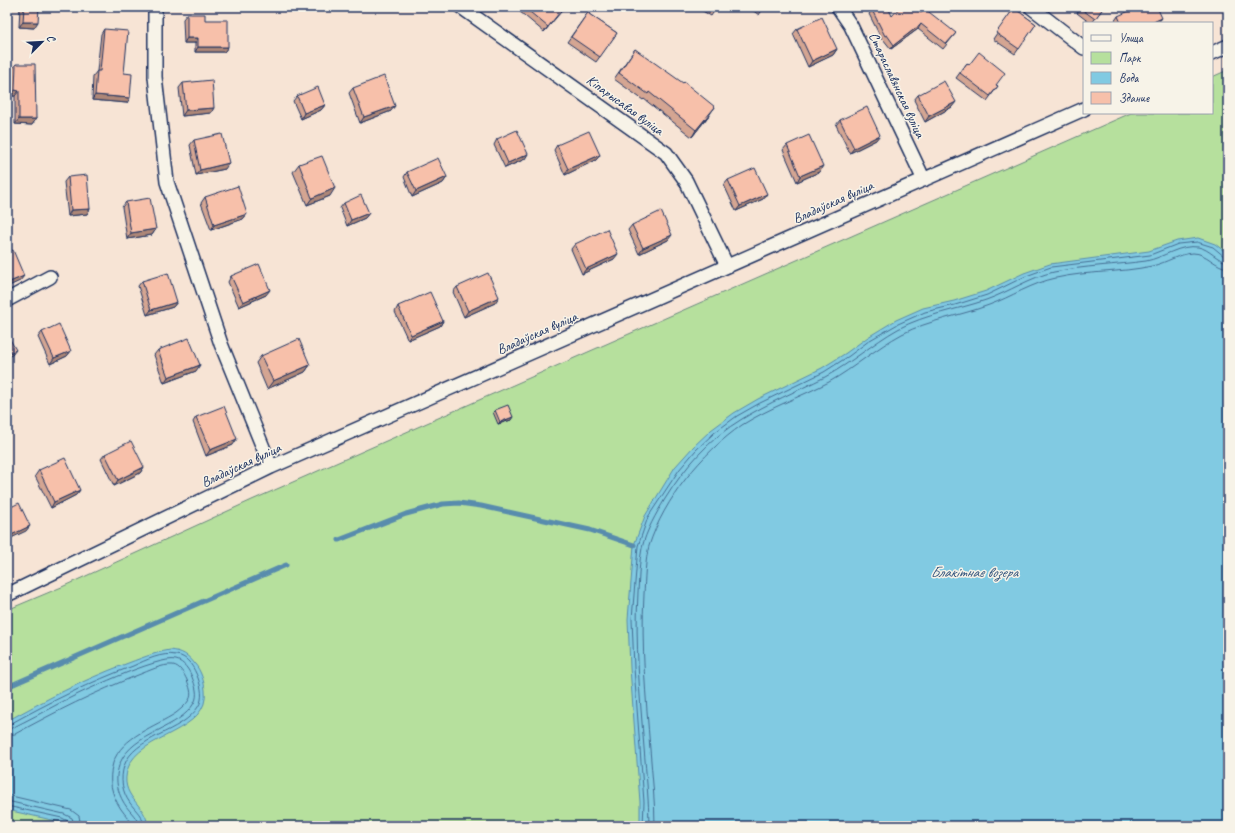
<svg xmlns="http://www.w3.org/2000/svg" width="1235" height="833" viewBox="0 0 1235 833" font-family="Caveat,sans-serif">
<rect width="100%" height="100%" fill="#f7e4d5"/>
<filter id="ink" filterUnits="userSpaceOnUse"><feTurbulence type="fractalNoise" baseFrequency=".025" numOctaves="2"/><feDisplacementMap in="SourceGraphic" scale="8" xChannelSelector="R" yChannelSelector="G"/><feConvolveMatrix kernelMatrix="1 2 1 2 8 2 1 2 1" color-interpolation-filters="sRGB"/></filter>
<g filter="url(#ink)">
<!-- green -->
<path fill="#b6e09d" stroke="#68887e" d="M1228 70V826H7V610L64 586 252 500 1131 113H1212V77Z"/>
<!-- water -->
<path fill="#81cae2" stroke="#588cad" d="M1198 238 1215 244 1228 254V826H640V802L630 668 628 619 634 545 645 516 675 467 693 447 711 430 734 413 758 399 822 368 846 353 868 337 896 320 923 308 954 301 986 291 1024 273 1050 264 1149 251 1177 241Z
M170 650C182 651 188 655 195 664 201 671 204 681 205 690 211 732 139 734 128 768 118 797 146 803 148 826H71L61 822 7 810V721C45 700 83 680 123 665 139 659 153 653 170 650Z"/>
<g fill="none" stroke-linecap="round" stroke-linejoin="round">
<!-- shore -->
<path stroke="#446d93" stroke-width="1" d="M7 724H10C50 702 90 682 133 666 146 660 162 652 176 655 188 656 194 668 198 678 201 687 204 698 198 707 182 733 134 736 124 766 120 779 122 792 130 803 136 811 143 816 144 826
M7 729 12 728C28 720 43 712 58 704 77 694 159 655 176 660 184 662 189 670 192 677 195 685 199 695 194 703 180 729 133 732 120 763 114 778 117 793 126 806 131 813 137 817 139 826
M7 735 15 734C55 712 95 692 138 675 149 671 162 664 173 665 180 666 184 674 187 680 189 686 193 694 189 700 186 705 181 709 176 713 155 727 122 736 113 763 108 780 111 794 121 809 125 815 130 819 133 826
M7 795 71 810 79 816 81 826
M7 801 64 814 72 818 75 826
M7 806 62 818 68 821 70 826
M643 826 644 802 634 668 632 619 638 546 648 517 679 470 696 450 714 433 737 416 760 403 824 372 849 356 870 340 898 324 925 312 955 305 987 295 1026 276 1051 267 1150 255 1178 244 1197 242 1213 247 1225 257H1228
M649 826C649 800 646 774 644 748 640 696 635 644 638 592 639 578 639 562 642 548 646 531 656 514 665 499 684 468 710 438 742 419 768 403 797 391 825 377 851 363 873 343 898 329 926 314 957 310 986 300 1009 292 1030 277 1054 272 1084 266 1116 265 1146 261 1163 258 1180 244 1198 247 1210 249 1217 261 1228 262
M655 826C655 800 652 775 650 749 646 697 641 646 644 594 645 579 645 561 649 546 664 499 702 453 742 425 769 408 800 397 829 382 854 368 876 348 902 334 929 320 960 316 989 305 1011 297 1032 283 1056 278 1087 271 1120 273 1152 266 1166 263 1178 254 1193 253 1207 253 1215 267 1228 268"/>
<!-- stream -->
<path stroke="#588cad" stroke-width="5" d="M339 540 406 514 443 504 459 503 481 506 590 530 634 545
M7 687 286 565"/>
<!-- minor casing -->
<g stroke="#1b2f5e" stroke-width="16">
<path id="minor" d="M155 7V77L167 182 221 344 271 467
M461 7 666 153 686 181 727 266
M838 7 851 26 924 180
M1031 7 1084 48
M1212 53 1228 46
M7 300 50 277
M7 595 271 467 1084 109"/>
</g>
<!-- minor -->
<use href="#minor" stroke="#f7f3e8" stroke-width="13"/>
</g>
<!-- wall -->
<path fill="#d4a592" stroke="#1b2f5e" d="M20 7H39L34 28 19 27Z
M522 7H564L544 32 519 11Z
M696 7H717L711 16Z
M748 7H764L759 15Z
M770 7H775L773 10Z
M956 7H965L962 11Z
M1081 7H1104L1092 23H1090L1077 13Z
M1014 8 1036 24 1015 54 993 39Z
M872 10 892 16 956 33 943 49 918 29 891 49 883 39 882 40 869 14Z
M589 11V14L617 33 596 62 567 42Z
M187 14 205 20 228 47 224 52H195V43H184L183 19Z
M1118 16 1158 23H1115L1114 22Z
M104 29 127 103 92 100 93 76 97 71 101 34Z
M797 29 837 49 833 55 808 67 793 34Z
M635 49 710 114 692 137 644 99 643 100 614 79Z
M967 63 998 86 987 101 956 78Z
M16 64 36 119 32 125 15 124V96H12V69Z
M183 83 211 113 182 116 179 88Z
M353 88 391 111 360 123 349 93Z
M918 95 952 107 925 122 914 100Z
M297 96 325 105 321 110 301 119 293 101Z
M840 120 876 140 850 153 836 125Z
M497 139 525 159 505 168 494 145Z
M194 140 225 169 196 175 190 145Z
M557 145 600 155 596 160 565 175 554 150Z
M787 145 819 172 797 182 783 150Z
M299 164 330 196 307 205 293 172Z
M407 172 447 177 443 183 412 197 404 177Z
M68 177 90 209 87 214 68 216 64 182Z
M728 180 763 199 736 211 724 185Z
M205 197 247 214 243 219 211 230 201 203Z
M126 202 156 229 152 235 127 239 122 207Z
M344 203 369 213 365 218 347 226 340 208Z
M632 225 668 240 639 254 628 230Z
M575 244 614 259 582 274 571 249Z
M231 276 266 295 239 307 228 282Z
M142 281 177 302 173 307 147 315 138 286Z
M457 287 495 303 464 317 453 292Z
M398 306 443 321 440 326 408 340 395 312Z
M42 332 71 351 67 356 50 364 38 337Z
M158 350 196 371 164 383 154 355Z
M261 356 310 365 305 372 267 389 256 363Z
M495 410 511 420 498 424 493 412Z
M196 417 233 445 206 456 193 422Z
M105 454 144 467 140 473 114 486 101 459Z
M39 470 80 490 76 495 51 508 35 476Z"/>
<!-- shaded-wall -->
<path fill="#ad8677" stroke="#1b2f5e" d="M564 7 561 12 544 32Z
M1162 18 1158 23H1151Z
M23 22H38L34 28 19 27Z
M921 24 918 29 891 49 894 45Z
M187 38H198L195 43H184Z
M198 47H228L224 52H195Z
M837 49 833 55 808 67 812 61Z
M15 90 19 91 15 96H12Z
M95 95 130 98 127 103 92 100Z
M956 102 952 107 925 122 929 116Z
M325 105 321 110 301 119 304 113Z
M395 106 391 111 360 123 364 117Z
M715 107 710 114 692 137 696 130Z
M214 108 211 113 182 116 186 110Z
M19 119H36L32 125 15 124Z
M880 135 876 140 850 153 854 148Z
M528 154 525 159 505 168 508 163Z
M600 155 596 160 565 175 568 169Z
M229 163 225 169 196 175 200 170Z
M823 166 819 172 797 182 800 176Z
M447 177 443 183 412 197 416 191Z
M335 188 330 196 307 205 312 198Z
M767 194 763 199 736 211 740 206Z
M90 209 87 214 68 216 71 210Z
M369 213 365 218 347 226 351 220Z
M247 214 243 219 211 230 214 225Z
M156 229 152 235 127 239 131 233Z
M672 235 668 240 639 254 643 248Z
M618 254 614 259 582 274 586 269Z
M24 276 20 281 7 287V283Z
M270 290 266 295 239 307 243 302Z
M499 297 495 303 464 317 468 311Z
M177 302 173 307 147 315 151 310Z
M443 321 440 326 408 340 411 335Z
M16 350 12 355 7 358V354Z
M71 351 67 356 50 364 54 358Z
M200 365 196 371 164 383 168 377Z
M310 365 305 372 267 389 273 381Z
M513 417 511 420 498 424 500 422Z
M237 439 233 445 206 456 210 450Z
M144 467 140 473 114 486 118 480Z
M80 490 76 495 51 508 54 502Z
M30 526 26 531 7 540V537Z"/>
<!-- building -->
<path fill="#f7c0aa" stroke="#1b2f5e" d="M24 7H39L38 22H23Z
M524 7H564L548 27Z
M708 7H717L714 11Z
M759 7H764L762 9Z
M878 7H888L892 16 900 7H914L921 13 925 9 956 33 946 44 921 24 894 45 887 35 885 36 872 10Z
M1081 7H1104L1095 19 1080 8Z
M1138 7H1157L1162 18 1151 23H1121L1118 16Z
M1014 8 1036 24 1019 49 996 33Z
M589 11V14L617 33 600 57 571 37Z
M187 14H205V20H228V47H198V38H187Z
M822 17 837 49 812 61 797 29Z
M104 29 128 31 124 73 132 74 130 98 95 95 97 71H100Z
M635 49 683 83 684 82 715 107 696 130 649 92 648 94 619 73Z
M979 52 1005 73 996 85 998 86 990 96 960 73 967 63 969 65Z
M16 64H35L36 119H19V91L15 90Z
M384 76 395 106 364 117 353 88Z
M212 80 214 108 186 110 183 83Z
M944 81 956 102 929 116 918 95Z
M318 87 325 105 304 113 297 96Z
M867 107 880 135 854 148 840 120Z
M517 130 528 154 508 163 497 139Z
M589 131 600 155 568 169 557 145Z
M222 134 229 163 200 170 194 140Z
M809 135 823 166 800 176 787 145Z
M322 156 335 188 312 198 299 164Z
M438 158 447 177 416 191 407 172Z
M755 168 767 194 740 206 728 180Z
M87 175 90 209 71 210 68 177Z
M238 186 247 214 214 225 205 197Z
M361 195 369 213 351 220 344 203Z
M150 198 156 229 131 233 126 202Z
M661 211 672 235 643 248 632 225Z
M607 229 618 254 586 269 575 244Z
M13 250 24 276 7 283V252Z
M259 264 270 290 243 302 231 276Z
M168 273 177 302 151 310 142 281Z
M488 273 499 297 468 311 457 287Z
M430 292 443 321 411 335 398 306Z
M59 324 71 351 54 358 42 332Z
M7 334 16 350 7 354Z
M189 338 200 365 168 377 158 350Z
M299 339 310 365 273 381 261 356Z
M508 405 513 417 500 422 495 410Z
M224 406 237 439 210 450 196 417Z
M131 441 144 467 118 480 105 454Z
M65 458 80 490 54 502 39 470Z
M19 503 30 526 7 537V509Z"/>
</g>
<g text-anchor="middle" dominant-baseline="central" stroke-width="3" stroke-linejoin="round" paint-order="stroke">
<!-- street labels -->
<g font-size="14" fill="#1b2f5e" stroke="#f7f3e8">
<text transform="translate(897 85) rotate(65)">Стараславянская вуліца</text>
<text transform="translate(625 105) rotate(36)">Кіпарысавая вуліца</text>
<text transform="translate(833 202) rotate(-24)">Владаўская вуліца</text>
<text transform="translate(537 333) rotate(-24)">Владаўская вуліца</text>
<text transform="translate(241 465) rotate(-25)">Владаўская вуліца</text>
</g>
<!-- water labels -->
<g font-size="15" font-style="italic" fill="#34567f" stroke="#f7f3e8">
<text x="974" y="572">Блакітнае возера</text>
</g>
</g>
<!-- margin -->
<rect width="1235" height="833" fill="none" stroke="#f7f3e8" stroke-width="24"/>
<rect x="12" y="12" width="1211" height="809" fill="none" stroke="#1b2f5e" stroke-width="1.5" filter="url(#ink)"/>
<!-- legend -->
<rect x="1083" y="22" width="130" height="92" fill="#f7f3e8" stroke="#9fa5b1"/>
<rect x="1091" y="35" width="20" height="6" fill="#f7f3e8" stroke="#9fa5b1"/>
<text x="1119" y="42" font-size="12" fill="#1b2f5e">Улица</text>
<rect x="1091" y="52" width="20" height="12" fill="#b6e09d" stroke="#9fa5b1"/>
<text x="1119" y="62" font-size="12" fill="#1b2f5e">Парк</text>
<rect x="1091" y="72" width="20" height="12" fill="#81cae2" stroke="#9fa5b1"/>
<text x="1119" y="82" font-size="12" fill="#1b2f5e">Вода</text>
<rect x="1091" y="92" width="20" height="12" fill="#f7c0aa" stroke="#9fa5b1"/>
<text x="1119" y="102" font-size="12" fill="#1b2f5e">Здание</text>
<!-- north arrow -->
<g transform="translate(42 42) rotate(66)" stroke="#f7f3e8" stroke-width="3" paint-order="stroke">
<path d="M0-3L7 15L0 10L-7 15Z" fill="#1b2f5e"/>
<text y="-6" font-size="11" font-weight="bold" text-anchor="middle" fill="#1b2f5e">С</text>
</g>
</svg>
